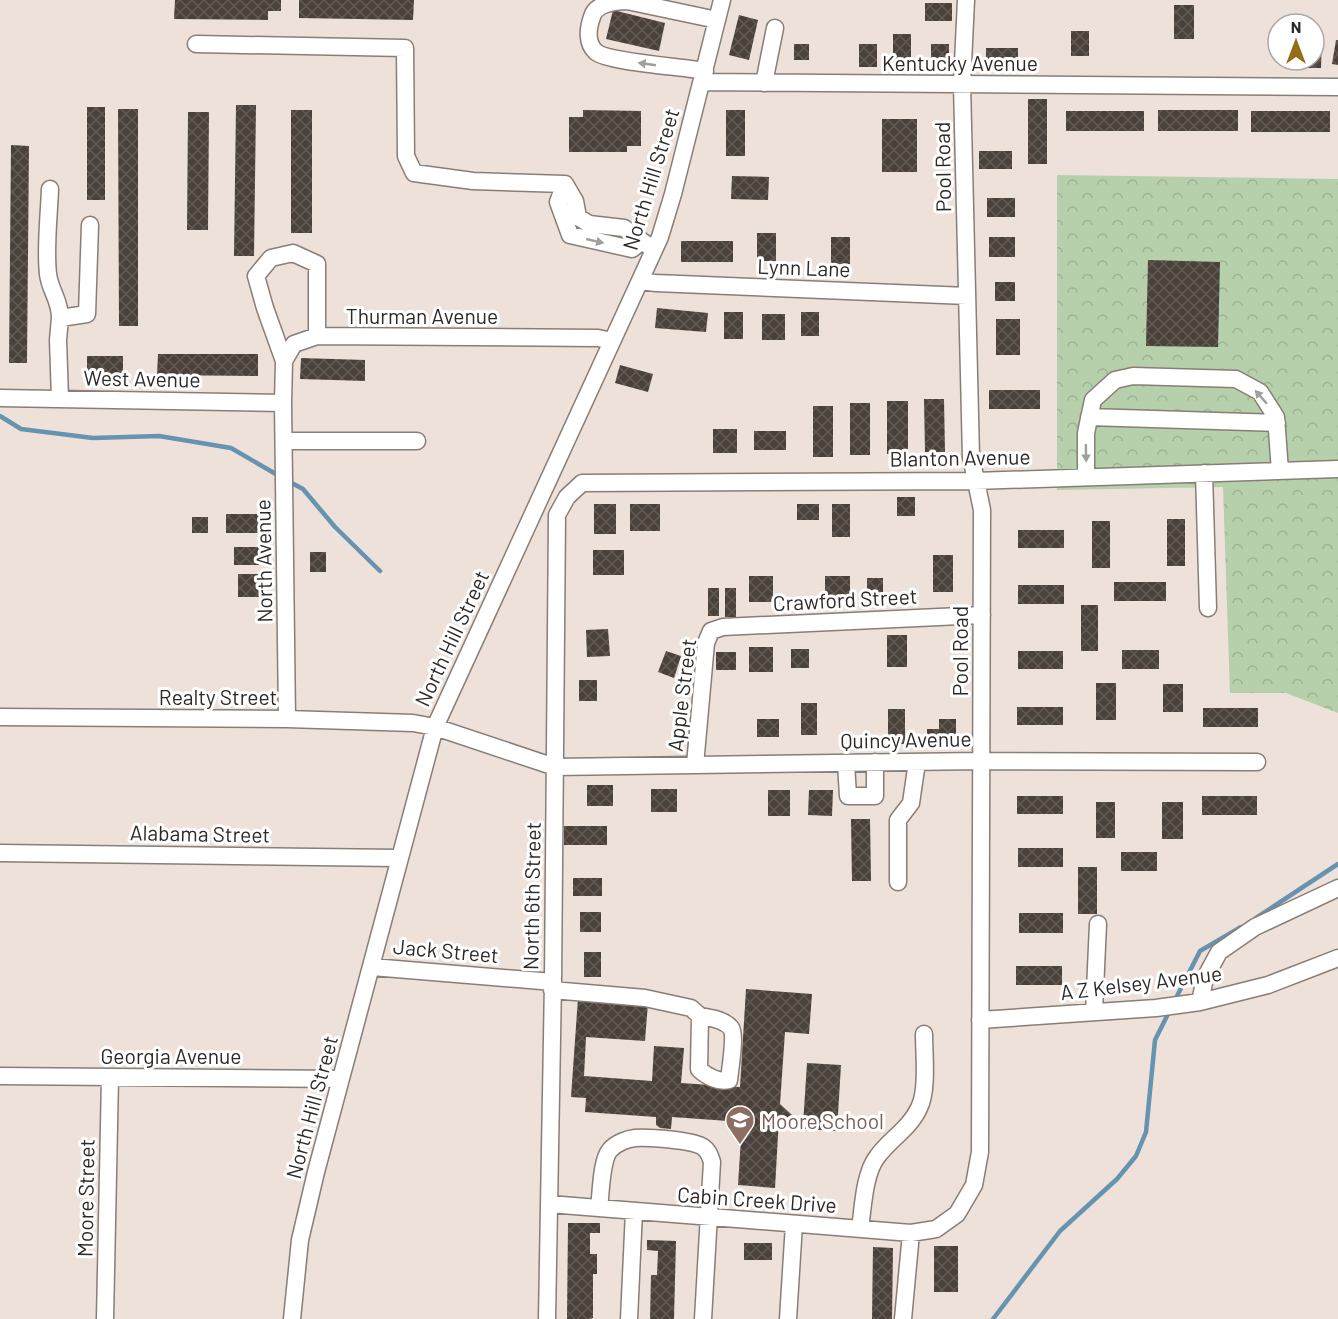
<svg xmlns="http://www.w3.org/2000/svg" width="1338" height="1319" viewBox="0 0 1338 1319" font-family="Barlow,sans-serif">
<defs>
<pattern id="park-crowns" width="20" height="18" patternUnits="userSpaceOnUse" patternTransform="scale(1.5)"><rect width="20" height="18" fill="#b6d0ab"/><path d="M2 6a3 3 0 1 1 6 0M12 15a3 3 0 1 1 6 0" fill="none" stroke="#9db393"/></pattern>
<pattern id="building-cross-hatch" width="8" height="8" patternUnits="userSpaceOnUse" patternTransform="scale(1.5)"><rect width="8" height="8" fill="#4a413a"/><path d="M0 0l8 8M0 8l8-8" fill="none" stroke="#625a54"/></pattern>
</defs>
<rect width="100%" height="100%" fill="#ede1d9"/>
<!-- park -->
<path fill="url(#park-crowns)" d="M1057 175 1338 179V713L1286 693H1230L1223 487 1057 490Z"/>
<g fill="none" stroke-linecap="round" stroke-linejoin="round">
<!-- stream -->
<path stroke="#6693b0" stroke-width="4.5" d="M0 416 21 429 93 438 159 436 231 448 281 477
M288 481 303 489 335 527 380 571
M1256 918 1338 864
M1175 1000 1200 951 1241 927
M993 1319 1060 1231 1117 1179 1136 1156 1146 1132 1155 1040 1170 1010"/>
</g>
<!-- building -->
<path fill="url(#building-cross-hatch)" d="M175 0H281V11H268V20L174 19Z
M299 0H414L413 20 299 18Z
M925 3H952V21H925Z
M1174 5H1194V39H1174Z
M613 10 665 23 659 51 606 39Z
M739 15 758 20 749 60 729 55Z
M1071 31H1089V56H1071Z
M893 34H911V61H893Z
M1314 34H1322L1321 68H1304V60H1314Z
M1336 40H1338V65L1332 64Z
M794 44H809V60H794Z
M859 44H877V67H859Z
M931 44H949V67H931Z
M986 48H1018V66H986Z
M1028 99H1047V164H1028Z
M236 105H256L254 256H234Z
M87 107H105V200H87Z
M118 109H138V326H119Z
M291 110H312V233H291Z
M583 110 641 111V146H627V152H569V117H583Z
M726 110H745V156H726Z
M1158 110H1238V131H1158Z
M1066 111H1144V131H1066Z
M1251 111H1330V132H1251Z
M188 112H209L208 230H187Z
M882 119H917V172H882Z
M11 145 29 146 27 363H9Z
M979 151H1012V169H979Z
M732 176 769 177 768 200 731 199Z
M987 198H1015V217H987Z
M757 233H776V261H757Z
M831 237H850V264H831Z
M989 237H1015V257H989Z
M681 241H733V262H681Z
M1148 260 1220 262 1218 347 1146 346Z
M995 282H1015V301H995Z
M657 308 708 313 706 332 655 328Z
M724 312H743V339H724Z
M801 312H819V336H801Z
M762 314H785V340H762Z
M996 319H1020V355H996Z
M158 354H258V376L157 375Z
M87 356H123V375H87Z
M301 358 365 360V381L300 379Z
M620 365 653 374 648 392 615 383Z
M989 390H1040V409H989Z
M924 399H944L945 452H925Z
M887 401H908V454H887Z
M850 403H870V455H850Z
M813 406H833V457H813Z
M713 429H737V453H713Z
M754 431H786V450H754Z
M897 497H915V516H897Z
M594 504H616V534H594Z
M630 504H660V531H630Z
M797 504H819V520H797Z
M832 504H850V537H832Z
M226 514H259V533H226Z
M192 517H208V533H192Z
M1167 519H1185V566H1167Z
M1092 521H1110V568H1092Z
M1018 530H1064V548H1018Z
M234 547H259V565H234Z
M593 550H624V575H593Z
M310 552H326V572H310Z
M933 555H953V592H933Z
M238 574H259V597H238Z
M749 576H773V602H749Z
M825 576H850V602H825Z
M867 578H883V602H867Z
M1114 582H1166V601H1114Z
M1018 585H1064V604H1018Z
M708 588H719V616H708Z
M725 588H736V617H725Z
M1081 605H1098V651H1081Z
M608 629 610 656 587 657 586 630Z
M887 635H907V667H887Z
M749 647H773V672H749Z
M791 649H809V668H791Z
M1122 650H1159V669H1122Z
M666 651 681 656 674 678 658 672Z
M1018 651H1063V669H1018Z
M716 652H736V670H716Z
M579 680H597V701H579Z
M1096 683H1116V720H1096Z
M1163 684H1183V712H1163Z
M801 703H817V735H801Z
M1017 707H1063V725H1017Z
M1203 708H1258V727H1203Z
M888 709H905V744H888Z
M757 719H779V737H757Z
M939 719H956V741H927V729H939Z
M587 785H613V806H587Z
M651 789H677V812H651Z
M768 790H790V816H768Z
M809 790H833L832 816 808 815Z
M1017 796H1063V814H1017Z
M1202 796H1257V815H1202Z
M1096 802H1115V838H1096Z
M1162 802H1183V839H1162Z
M851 819H870L871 881H852Z
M564 826H607V845H564Z
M1018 848H1063V867H1018Z
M1121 852H1157V871H1121Z
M1078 867H1097V914H1078Z
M573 878H602V896H573Z
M580 912H601V932H580Z
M1019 913H1063V933H1019Z
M584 952H601V977H584Z
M1016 966H1062V985H1016Z
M746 989 812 994 809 1034 785 1032 780 1104 803 1125 807 1063 841 1065 837 1131 790 1128 779 1118 775 1188 738 1185 742 1122 672 1117 671 1129 660 1128 656 1125V1117L585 1112 586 1098 571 1097 578 998 648 1003 645 1041 586 1037 584 1076 652 1081 654 1046 684 1048 681 1083 740 1087Z
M568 1223H600V1233H590V1254H597V1274H593V1318L590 1319H567Z
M647 1240 676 1241 674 1319H650L651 1275H657L658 1251 647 1250Z
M744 1243H772V1260H744Z
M934 1246H958V1292H934Z
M873 1247 893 1248 892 1319H872Z"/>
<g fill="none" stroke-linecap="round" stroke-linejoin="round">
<!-- minor casing -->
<g stroke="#887e76" stroke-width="19">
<path id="minor" d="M196 44 405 48 406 156 414 173 473 181 565 184
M705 71C685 67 607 62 596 52 586 43 588 28 592 17 595 4 615 1 627 1L717 20
M702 82 1338 87
M764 83 775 28
M565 184 558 202 570 235 632 249 642 241
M565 184 575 201 578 217 589 224 624 228 650 247
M50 189C49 217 45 247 48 274 50 291 60 299 60 318
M640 281 656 283 967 296
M284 361 265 308 256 276 271 258 293 253 317 264V336
M0 398 283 403
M60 399 58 340 60 318 87 314 90 225
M1089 417 1277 423
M284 441H417
M1204 473 1208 608
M1086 477V433L1093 400 1115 380 1133 376 1236 379 1260 392 1276 417 1280 471
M0 717 287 719 413 723 435 727 555 767 980 761 1257 762
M287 719 283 403 284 361 294 344 317 336 598 338 612 341
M846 763 848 796H875V762
M695 765 706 643 711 631 723 627 982 615
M0 853 398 858
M898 882V820L911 803 917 762
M372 967 553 982
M552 990 645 998 691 1008 700 1016 699 1069C706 1076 719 1083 729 1080 730 1069 736 1036 731 1028 724 1019 710 1018 700 1016
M1200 1002 1205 978 1219 952 1255 927 1338 888
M1094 1012 1098 924
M980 1020 1156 1008 1200 1002 1268 985 1338 958
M0 1076 341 1079
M549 1204 911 1233 936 1229 957 1214 974 1185 980 1152 982 510 971 457 962 84 966 0
M599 1208C601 1194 601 1160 610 1150 616 1143 627 1139 635 1138 648 1137 693 1140 703 1147 709 1151 710 1156 712 1162L703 1319
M860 1229C863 1208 864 1174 877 1157 889 1140 910 1128 919 1108 928 1091 924 1054 924 1034
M105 1319 110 1077
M292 1319 300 1240 316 1172 435 727 660 237 673 194 722 0
M547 1319 553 982 557 515 567 497 582 483 975 481 1338 469
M629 1319 634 1211
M788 1319 794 1224
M903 1319 911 1233"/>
</g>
<!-- minor -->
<use href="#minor" stroke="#fff" stroke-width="16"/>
</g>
<!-- one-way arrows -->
<defs><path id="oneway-solid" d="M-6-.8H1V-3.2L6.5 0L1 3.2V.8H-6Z" transform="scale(1.5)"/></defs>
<g fill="#a09f9d">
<use href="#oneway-solid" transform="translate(647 64) rotate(-172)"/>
<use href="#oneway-solid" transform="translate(595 241) rotate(13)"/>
<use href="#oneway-solid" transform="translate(1261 397) rotate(-131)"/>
<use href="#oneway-solid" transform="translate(1086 453) rotate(89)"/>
</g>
<!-- icons -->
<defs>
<g id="school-pin" transform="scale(1.5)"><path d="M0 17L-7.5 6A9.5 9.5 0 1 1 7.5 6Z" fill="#8d6e63" stroke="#fff"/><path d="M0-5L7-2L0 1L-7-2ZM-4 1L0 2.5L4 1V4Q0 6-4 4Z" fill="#fff"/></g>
</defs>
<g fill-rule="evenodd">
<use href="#school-pin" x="740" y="1120"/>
</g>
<g text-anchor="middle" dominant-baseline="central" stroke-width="6" stroke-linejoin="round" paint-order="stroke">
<!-- street labels -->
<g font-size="21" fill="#2d2926" stroke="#fff">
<text x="960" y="62">Kentucky Avenue</text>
<text transform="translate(942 167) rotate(-91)">Pool Road</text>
<text transform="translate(650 179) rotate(-73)">North Hill Street</text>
<text transform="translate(804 267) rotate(2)">Lynn Lane</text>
<text x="422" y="315">Thurman Avenue</text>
<text transform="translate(142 378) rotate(1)">West Avenue</text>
<text transform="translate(960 457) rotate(-1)">Blanton Avenue</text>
<text transform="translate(263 561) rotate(-91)">North Avenue</text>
<text transform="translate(845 599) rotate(-3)">Crawford Street</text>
<text transform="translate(451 638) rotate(-65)">North Hill Street</text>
<text transform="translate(959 651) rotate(-90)">Pool Road</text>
<text transform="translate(681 695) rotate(-83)">Apple Street</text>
<text x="218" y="696">Realty Street</text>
<text transform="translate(906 739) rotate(-1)">Quincy Avenue</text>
<text transform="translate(200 833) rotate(1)">Alabama Street</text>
<text transform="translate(531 896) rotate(-89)">North 6th Street</text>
<text transform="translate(446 950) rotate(5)">Jack Street</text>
<text transform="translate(1141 982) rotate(-7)">A Z Kelsey Avenue</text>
<text x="171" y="1055">Georgia Avenue</text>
<text transform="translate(311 1107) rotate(-75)">North Hill Street</text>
<text transform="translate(85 1198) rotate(-89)">Moore Street</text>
<text transform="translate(757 1199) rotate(4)">Cabin Creek Drive</text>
</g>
<!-- education labels -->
<g font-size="21" fill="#785e54" stroke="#fff" text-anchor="start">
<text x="761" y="1120">Moore School</text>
</g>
</g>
<!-- north arrow -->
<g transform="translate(1296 42)"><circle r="28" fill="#ffffff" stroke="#aba9a8" stroke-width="1.5"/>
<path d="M0-4.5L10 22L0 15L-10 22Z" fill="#976c18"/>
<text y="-9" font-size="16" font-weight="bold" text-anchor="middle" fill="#2d2926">N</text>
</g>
</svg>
